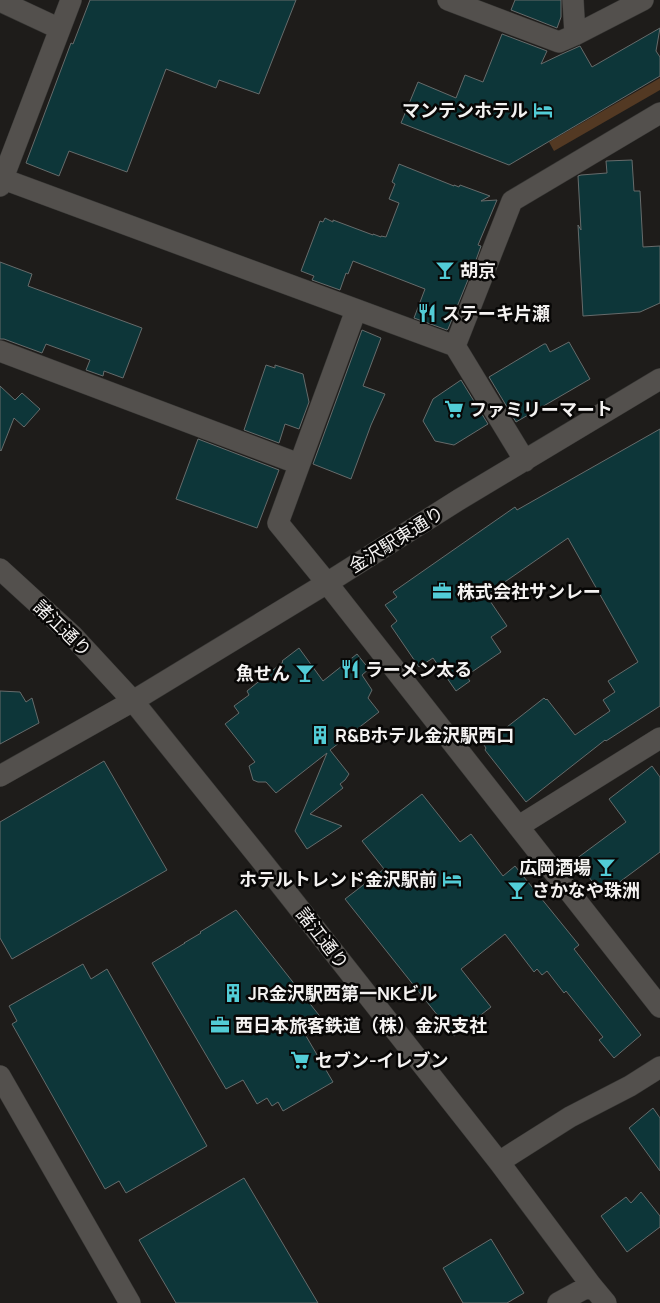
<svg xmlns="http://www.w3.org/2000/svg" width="660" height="1303" viewBox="0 0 660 1303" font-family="Manrope,'Noto Sans JP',sans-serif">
<rect width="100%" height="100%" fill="#1e1c1a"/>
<!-- green -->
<path fill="#533923" d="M660 78V90L554 151 549 142Z"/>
<!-- building -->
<path fill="#0d3639" stroke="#666b6b" d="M90 0H296L259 94 219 80 216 88 166 69 127 172 69 151 59 176 26 163 71 43 73 44Z
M515 0H561V17L557 28 511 10Z
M660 28 656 51 660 57V76L509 165 401 123 418 82 456 98 465 75 483 82 502 34 547 51 541 64 562 54 580 46 592 67Z
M632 160 634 191H640L643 247 660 246V303L640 312 583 316 578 225 581 230 578 176 581 175 607 173 606 161Z
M399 164 454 186V185L459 187 460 185 490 196 481 201 497 200 478 245 481 246 476 260 448 329 447 330 414 318 425 289 353 261 348 274 346 273 340 290 312 280 314 276 301 271 320 221 323 222 325 218 333 222V220L373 235V234L381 237V236L386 237 399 203 389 199 395 184 392 182Z
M0 262 32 274 28 286 142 328 123 378 104 371 103 376 86 370 90 360 46 344 42 353 4 339H0Z
M362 330 381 338 363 386 385 394 371 425 351 479 313 464Z
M569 342 590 379 516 422 489 377 544 344H546L550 352Z
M266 365 275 368V365L303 374 309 402 299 429 285 424 279 443 244 430Z
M461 380 488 424 454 445 435 441 423 421 433 399Z
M0 386 15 400 22 393 40 409 24 427 14 418 1 451 0 450Z
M660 429V706L606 741 605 740 526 802 485 750 486 748 484 745 544 698 546 700 547 699 575 735 610 711 603 700 615 692 608 681 638 662 568 538 486 595 507 626 491 637 501 652 466 676 470 681 456 691 433 658 419 667 391 626 397 621 385 605 397 597 393 592 515 507 517 510Z
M198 439 279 470 257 528 176 499Z
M299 648 323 681 357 654 369 669 362 675 372 690 368 698 379 712 330 750 349 774 345 780 340 784 343 788 310 814 342 826 307 849 295 831 327 753 276 793 266 782H258L253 780 249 766 255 762 225 724 239 713 234 706 249 695 247 691 283 662 282 661Z
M0 691 20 692 26 702 32 698 39 723 0 744Z
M104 761 167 870 12 959 0 938V822Z
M652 766 660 777V852L602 895 576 859 626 822 609 799Z
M422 794 460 842 471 834 503 876 515 866 579 945 574 949 641 1035 614 1058 599 1040 603 1037 566 991 564 993 547 971 542 975 537 969 534 972 505 934 461 969 491 1007 454 1036 345 899 384 869 362 841Z
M236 910 326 1024 306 1036 333 1082 283 1111 278 1102 272 1106 267 1098 257 1104 243 1080 226 1089 152 963 185 943H184L201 933 200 932Z
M83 964 91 979 107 969 207 1146 126 1193 119 1181 105 1189 12 1024 17 1021 9 1006Z
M653 1108 660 1118V1171L629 1128Z
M244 1178 318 1303H176L139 1240Z
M641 1192 660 1216V1227L627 1252 601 1216 626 1197 631 1203Z
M491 1239 524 1293 507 1303H463L443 1268Z"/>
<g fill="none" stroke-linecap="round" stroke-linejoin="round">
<!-- minor casing -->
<g stroke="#373634" stroke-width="22">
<path id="minor" d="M448 0 559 42 575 35 643 0
M573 0 575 35
M0 1 60 29
M3 179 455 346 525 461
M0 186 71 0
M356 310 278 523 327 583 660 1007
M455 346 512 201 660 113
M0 351 299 464
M0 569 72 635 133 701 265 865 499 1162 591 1285 606 1303
M0 776 133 701 327 583 460 499 660 379
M519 826 660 738
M0 1076 130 1303
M499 1162 570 1117 630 1086 660 1067
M558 1303 591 1285"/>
</g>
<!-- minor -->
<use href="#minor" stroke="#53504d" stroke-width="21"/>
</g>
<!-- icons -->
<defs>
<g id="hotel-bare" transform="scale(1.5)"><path d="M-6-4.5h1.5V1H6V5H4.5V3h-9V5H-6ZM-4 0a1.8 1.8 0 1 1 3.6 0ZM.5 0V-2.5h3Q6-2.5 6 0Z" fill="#52ccd6" stroke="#080706" stroke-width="2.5" paint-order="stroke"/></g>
<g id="bar-bare" transform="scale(1.5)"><path d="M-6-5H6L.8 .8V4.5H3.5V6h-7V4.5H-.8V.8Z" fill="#52ccd6" stroke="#080706" stroke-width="2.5" paint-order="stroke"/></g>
<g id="restaurant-bare" transform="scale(1.5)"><path d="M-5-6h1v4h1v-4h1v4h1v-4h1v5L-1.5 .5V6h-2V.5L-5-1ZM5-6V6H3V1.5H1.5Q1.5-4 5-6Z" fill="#52ccd6" stroke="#080706" stroke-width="2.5" paint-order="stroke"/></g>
<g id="supermarket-bare" transform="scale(1.5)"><path d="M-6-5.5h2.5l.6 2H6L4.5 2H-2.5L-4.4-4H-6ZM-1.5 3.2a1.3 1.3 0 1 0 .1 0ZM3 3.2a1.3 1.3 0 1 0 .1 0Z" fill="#52ccd6" stroke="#080706" stroke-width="2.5" paint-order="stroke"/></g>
<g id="office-bare" transform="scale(1.5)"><path d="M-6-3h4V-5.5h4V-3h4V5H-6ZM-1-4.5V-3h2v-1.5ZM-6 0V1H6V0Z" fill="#52ccd6" stroke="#080706" stroke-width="2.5" paint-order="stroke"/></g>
<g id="building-bare" transform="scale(1.5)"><path d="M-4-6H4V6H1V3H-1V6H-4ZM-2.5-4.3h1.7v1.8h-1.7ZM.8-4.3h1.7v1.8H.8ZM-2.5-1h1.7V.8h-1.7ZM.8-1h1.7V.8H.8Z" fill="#52ccd6" stroke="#080706" stroke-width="2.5" paint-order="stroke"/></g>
</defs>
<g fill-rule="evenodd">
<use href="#hotel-bare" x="543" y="110"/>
<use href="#bar-bare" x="445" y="270"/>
<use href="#restaurant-bare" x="427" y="313"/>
<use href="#supermarket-bare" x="454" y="409"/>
<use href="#office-bare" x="442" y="591"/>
<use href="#restaurant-bare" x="350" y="669"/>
<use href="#bar-bare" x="305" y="673"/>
<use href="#building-bare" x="320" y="735"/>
<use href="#bar-bare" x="606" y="867"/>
<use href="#hotel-bare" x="452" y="879"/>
<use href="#bar-bare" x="517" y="890"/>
<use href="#building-bare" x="233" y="993"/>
<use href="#office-bare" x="220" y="1025"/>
<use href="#supermarket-bare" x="300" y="1060"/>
</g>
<g text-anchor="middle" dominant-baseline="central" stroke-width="5" stroke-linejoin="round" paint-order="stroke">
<!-- poi labels -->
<g font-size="18" font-weight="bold" fill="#f4f2f1" stroke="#080706" text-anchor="start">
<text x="528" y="110" text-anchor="end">マンテンホテル</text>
<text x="460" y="270">胡京</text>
<text x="442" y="313">ステーキ片瀬</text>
<text x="469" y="409">ファミリーマート</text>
<text x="457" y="591">株式会社サンレー</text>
<text x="365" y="669">ラーメン太る</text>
<text x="290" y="673" text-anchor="end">魚せん</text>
<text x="335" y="735">R&amp;Bホテル金沢駅西口</text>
<text x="591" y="867" text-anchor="end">広岡酒場</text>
<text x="437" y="879" text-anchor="end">ホテルトレンド金沢駅前</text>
<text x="532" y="890">さかなや珠洲</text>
<text x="248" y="993">JR金沢駅西第一NKビル</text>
<text x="235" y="1025">西日本旅客鉄道（株）金沢支社</text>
<text x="315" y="1060">セブン-イレブン</text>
</g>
<!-- street labels -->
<g font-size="18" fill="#f4f2f1" stroke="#080706">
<text transform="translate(396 539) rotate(-32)">金沢駅東通り</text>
<text transform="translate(63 628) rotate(44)">諸江通り</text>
<text transform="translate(323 938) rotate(52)">諸江通り</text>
</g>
</g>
</svg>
